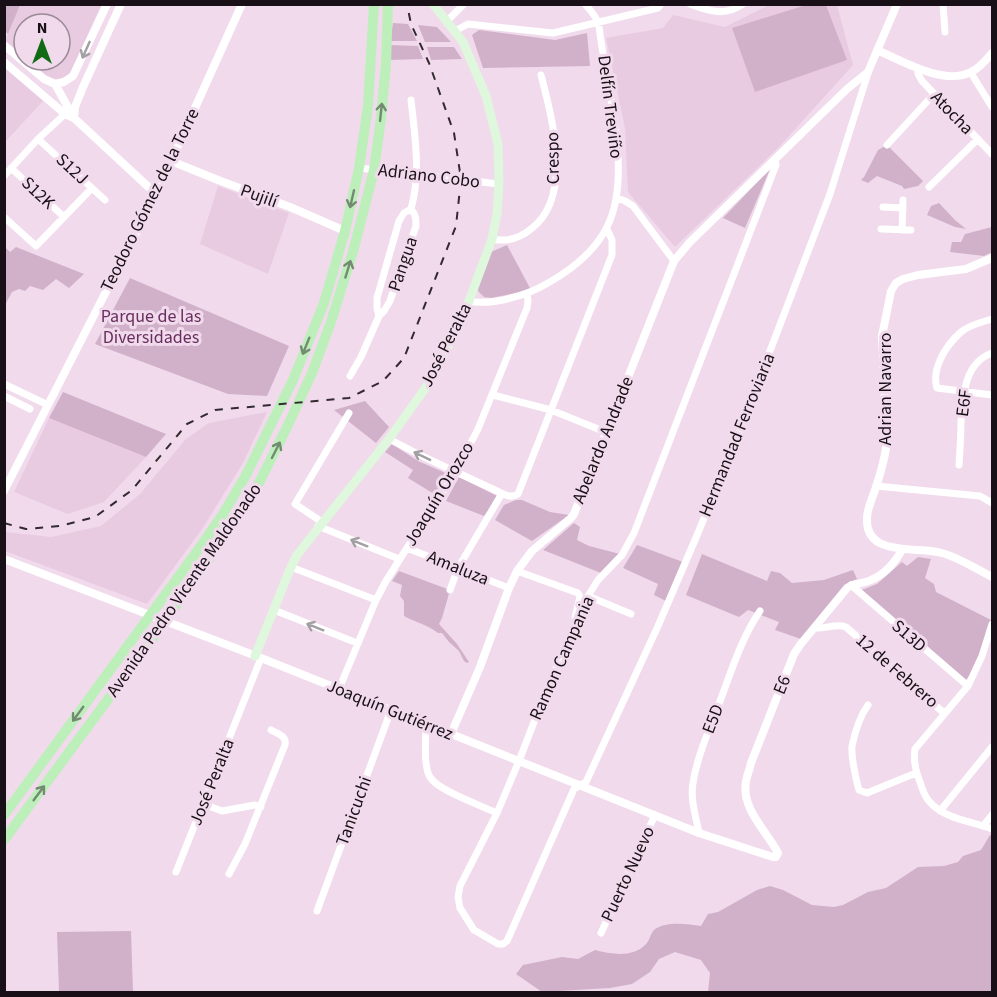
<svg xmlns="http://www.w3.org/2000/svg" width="997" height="997" viewBox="0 0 997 997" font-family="'Source Sans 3',sans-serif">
<rect width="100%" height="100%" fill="#f1daec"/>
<!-- built -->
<path fill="#e8cbe1" d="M20 5H101L71 72 65 77 58 79 50 78 42 74 27 60H60V24H24V58L5 41Z
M769 5H837L853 65 779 147 675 247 628 192 625 128 606 38 663 28 673 15 725 27Z
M5 68 43 101 5 142Z
M218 186 289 213 268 274 200 244Z
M267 412 243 463 202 529 147 604 5 551V532L51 537 101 526 140 494 186 439 209 423Z
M49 418 146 457 104 502 68 514 14 492Z"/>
<!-- green -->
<path fill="#d1b1c9" d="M4 5H20L8 34 5 31Z
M806 5H826L847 60 755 92 732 28Z
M393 23 408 24 417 41H390Z
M418 25 437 27 451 42H425Z
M479 30 555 40 587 33 590 66 483 68 472 35Z
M390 45 418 46 423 59 389 60Z
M427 47H454L462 59 431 60Z
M887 145 923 181 918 186 904 189 902 186 877 176 868 183 861 180 864 177 878 150Z
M770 169 745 228 723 218Z
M939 203 955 220 966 229 955 227 927 215 931 206Z
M992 227V252L984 256 950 252 952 242H961L965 234Z
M507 245 531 290 491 298 484 297 478 291V284L491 252Z
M5 247 10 252 16 247 84 274 69 288 56 279 43 290 30 286 25 291 19 289 12 292 5 305Z
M130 278 289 346 267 396 228 394 95 344Z
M63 392 166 434 146 457 49 418Z
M365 401 389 427 376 443 334 410Z
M392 444 418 461 448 474 434 494 408 478 413 470 385 452Z
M459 477 497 496V498L484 516 446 501Z
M516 500H522L550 512 569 515 532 541 495 520 504 505Z
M574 523 580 527 577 540 589 546 620 554 601 573 543 550Z
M637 545 683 562 666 601 654 595 658 584 623 568Z
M702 554 767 581 771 571 780 573 792 583 824 580 853 570 857 579 849 582 845 587 801 639 775 630 779 622 748 610 739 617 686 595Z
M918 557 931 559 925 578 934 584 936 592 991 620 973 672 965 681 859 591 877 584 902 562 907 566Z
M399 571 450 590 442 618 439 624 457 644 469 662 467 663 464 661 459 651 449 642 442 633H438C428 625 415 622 404 616V601L400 596 402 585 392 581Z
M990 835 992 836V992H708L710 973 701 960 675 952 659 959 650 972 632 984 610 988 542 992 516 974 523 965 562 957 578 959 595 950C611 954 632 958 645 945 650 941 650 933 655 929 668 921 687 924 701 926L708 914 718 912 757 890 770 886 783 890 812 905 834 907 843 905 868 892 886 888 918 867 944 866 958 862 963 856 981 850Z
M131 931 133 992H59L57 932Z"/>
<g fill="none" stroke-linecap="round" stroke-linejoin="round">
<!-- minor -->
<path stroke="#fff" stroke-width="7" d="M690 4C709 11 725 17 743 4
M943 4 945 32
M447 21 464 4
M455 31 468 24 553 33 658 8 661 4
M918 68V74L922 81 992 154
M971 73 992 107
M38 139 105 200
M887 145 934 94
M775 159 776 165 634 533 622 555 598 580 588 596 544 696 519 761 497 813 460 886 458 897 460 908 474 930 498 944H503L507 941 574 789 586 782 658 626 698 533 739 432 830 194 868 73
M11 168 64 217
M359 168 499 184
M4 176 38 139 65 114
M929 187 978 139
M617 198 625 201 633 206 674 261
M883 207 903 208
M4 217 36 246 92 188
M881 229 911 230
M902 230 903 200
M492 239C506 242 520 238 531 229 574 197 552 118 541 75
M469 301C492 306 528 295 548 283 571 270 595 251 607 227 628 186 615 121 607 78 605 66 603 54 601 41 600 36 600 29 598 23 596 16 590 10 585 4
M379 316 377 309V298L399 221 404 213 411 209C421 173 415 137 411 100
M992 319C982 322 969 325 961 332 946 345 931 369 937 388L992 395
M350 376 361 357 379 316 384 311 390 301 416 226C416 219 416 215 411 209
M4 384 48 405
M493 395 551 410 603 431
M4 396 30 409
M389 439 424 457 497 491C503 494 511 499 518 494L612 255V240L607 229
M959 465C960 450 961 436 961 422 963 396 964 363 992 353
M876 486 980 496 992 503
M322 522 295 504 349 413
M318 526 399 559
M407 548 509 588
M291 567 376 600
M517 571 578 593 580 597 575 617
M851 585 968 686
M450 590 458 568 501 495
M588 596 631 614
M274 610 357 643
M992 624 982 656 968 686 915 749C913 760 916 772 920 782 922 788 924 795 928 800 943 819 971 821 992 829
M815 628C826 629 836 623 846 627L944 713
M339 689 376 600 386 581 456 471 478 429 527 308 528 301 527 294
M868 705C860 716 855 732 852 746 851 756 856 780 859 790L867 793 916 773
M426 724C426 738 423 766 430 777 437 790 482 806 497 813
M203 804 222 811 255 805 261 807
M940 811 992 747
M983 826 992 815
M699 833C696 817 690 799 693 783 697 757 708 733 717 709 730 676 740 640 760 611
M176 872 261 658
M229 874 245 844 285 745C287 736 278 734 271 730
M317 911 391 710
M601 933 655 815"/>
<!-- tertiary -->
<path stroke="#fff" stroke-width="8" d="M4 45 44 79 55 84 74 118
M877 50C902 61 944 86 971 72 980 68 986 60 992 53
M4 62 65 114 74 118 156 194
M55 84 64 82 73 76 107 4
M74 118 75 107 83 87 121 4
M171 161 218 180 290 207 345 231
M992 258 966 269 918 275 903 279 896 283 891 291 882 336 887 442C885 457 881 472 876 487 873 497 867 508 867 518 865 558 919 546 942 553 960 558 976 569 992 577
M4 491 156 194 242 4
M4 559 261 658 699 833 773 857H776L778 853C766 830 741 809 746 781 747 775 750 769 751 763L794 654 800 645 847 588C854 583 863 584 871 580 884 575 895 562 902 550
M451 734 480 667 509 588 517 571 532 551 571 518 574 514 674 261 690 242 847 89 868 72 897 4"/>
<!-- secondary -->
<path stroke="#def7dd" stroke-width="9" d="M255 656 291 567 297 555 389 439 434 376 469 301 492 239 497 214 499 184 498 144 486 96 463 42 433 4"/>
<!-- primary -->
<path stroke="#bdefbb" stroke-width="10" d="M4 815 198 550 223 514 245 477 293 380 324 303 345 231 359 168 368 106 374 4
M4 840 143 652 221 542 260 481 288 425 312 373 331 322 354 248 374 170 381 118 386 63 388 4"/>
<!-- rail -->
<path stroke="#332a31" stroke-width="2" stroke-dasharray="8 8" stroke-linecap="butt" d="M4 523 26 529 60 526 95 517 132 490 187 424 215 410 349 398 383 381 404 358 456 226 461 179 454 133 429 63 411 24 407 4"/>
</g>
<!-- one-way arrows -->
<defs><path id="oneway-shaft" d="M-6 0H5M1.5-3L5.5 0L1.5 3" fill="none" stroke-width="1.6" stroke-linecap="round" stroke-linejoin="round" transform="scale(1.5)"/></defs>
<g stroke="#a39fa2">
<use href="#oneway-shaft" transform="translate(86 50) rotate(114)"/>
<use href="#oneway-shaft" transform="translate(422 456) rotate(-154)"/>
<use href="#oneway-shaft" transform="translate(359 543) rotate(-158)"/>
<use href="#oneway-shaft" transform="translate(315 627) rotate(-158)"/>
</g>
<g stroke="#738b71">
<use href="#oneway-shaft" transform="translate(381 112) rotate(-84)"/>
<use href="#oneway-shaft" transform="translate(352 199) rotate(103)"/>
<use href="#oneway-shaft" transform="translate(348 269) rotate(-73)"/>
<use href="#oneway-shaft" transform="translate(306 346) rotate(112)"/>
<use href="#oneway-shaft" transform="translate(276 450) rotate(-63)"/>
<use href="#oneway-shaft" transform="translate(78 714) rotate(126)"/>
<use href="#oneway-shaft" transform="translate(39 793) rotate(-53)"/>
</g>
<g text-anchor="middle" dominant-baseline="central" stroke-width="6" stroke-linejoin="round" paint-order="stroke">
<!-- street labels -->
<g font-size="18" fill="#181016" stroke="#f1daec">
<text transform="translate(610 107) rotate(83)">Delfín Treviño</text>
<text transform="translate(952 113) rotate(46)">Atocha</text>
<text transform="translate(553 158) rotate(-91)">Crespo</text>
<text transform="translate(72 169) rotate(43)">S12J</text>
<text transform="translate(429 176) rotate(7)">Adriano Cobo</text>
<text transform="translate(38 193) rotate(43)">S12K</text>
<text transform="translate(259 196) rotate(20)">Pujilí</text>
<text transform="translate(150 200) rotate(-64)">Teodoro Gómez de la Torre</text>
<text transform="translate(403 264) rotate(-71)">Pangua</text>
<text transform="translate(446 345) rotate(-63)">José Peralta</text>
<text transform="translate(885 389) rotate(-90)">Adrian Navarro</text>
<text transform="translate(964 403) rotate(-83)">E6F</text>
<text transform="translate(737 435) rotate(-68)">Hermandad Ferroviaria</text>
<text transform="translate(603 440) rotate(-68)">Abelardo Andrade</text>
<text transform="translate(439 494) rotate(-59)">Joaquín Orozco</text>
<text transform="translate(458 568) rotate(22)">Amaluza</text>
<text transform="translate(184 590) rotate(-55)">Avenida Pedro Vicente Maldonado</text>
<text transform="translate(909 636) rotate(41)">S13D</text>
<text transform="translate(562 658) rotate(-66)">Ramon Campania</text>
<text transform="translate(897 671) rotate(41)">12 de Febrero</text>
<text transform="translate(782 685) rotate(-68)">E6</text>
<text transform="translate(390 710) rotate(22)">Joaquín Gutiérrez</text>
<text transform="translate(713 719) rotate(-69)">E5D</text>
<text transform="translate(212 782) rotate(-68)">José Peralta</text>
<text transform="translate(354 811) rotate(-70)">Tanicuchi</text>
<text transform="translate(628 874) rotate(-65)">Puerto Nuevo</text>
</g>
<!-- park labels -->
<g font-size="18" fill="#682e5e" stroke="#f1daec">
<text x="151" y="316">Parque de las<tspan x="151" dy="21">Diversidades</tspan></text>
</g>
</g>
<!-- border -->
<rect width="997" height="997" fill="none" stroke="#181016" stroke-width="12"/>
<!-- north arrow -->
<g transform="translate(42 42)"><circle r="28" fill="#f1daec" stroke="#9a8996" stroke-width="1.5"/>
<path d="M0-4.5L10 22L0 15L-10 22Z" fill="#106b14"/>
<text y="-9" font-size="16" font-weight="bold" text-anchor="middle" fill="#181016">N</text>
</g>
</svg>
